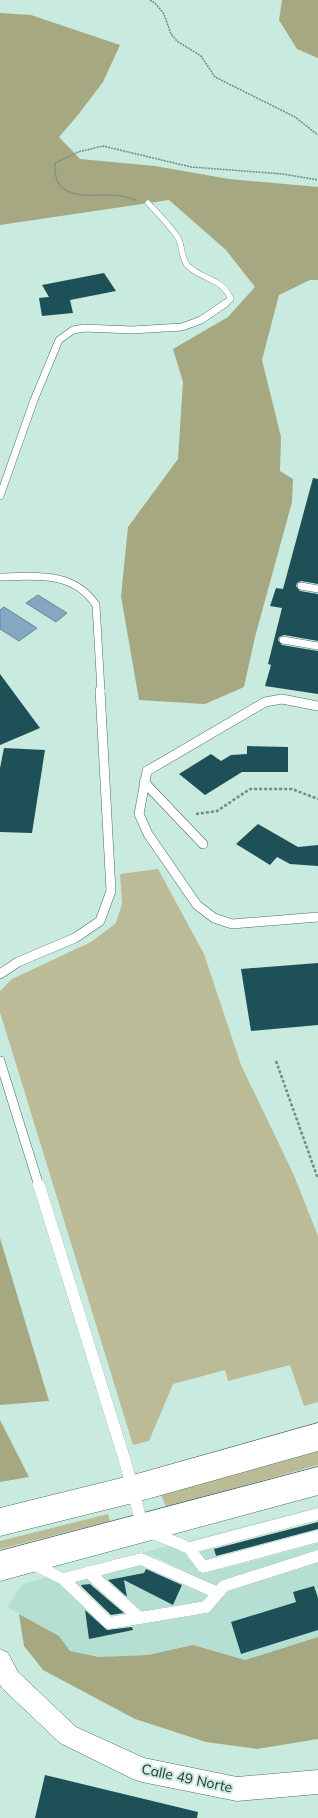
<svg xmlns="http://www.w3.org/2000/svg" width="318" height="1818" viewBox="0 0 318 1818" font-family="Mulish,sans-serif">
<rect width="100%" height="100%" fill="#c8eadf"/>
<!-- built -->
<path fill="#b4dfd2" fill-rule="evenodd" d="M318 1507V1509L211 1538 220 1570 318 1543V1598L313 1586 293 1592 296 1602 231 1622 241 1654 318 1630V1637L245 1660 193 1645 148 1655 99 1657 70 1651 59 1636 7 1607 23 1584ZM152 1555 188 1573 173 1605 138 1587ZM124 1577 133 1630 89 1638 81 1586Z"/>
<!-- green -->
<path fill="#bbbc97" d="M158 869 204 954 241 1065 293 1173 318 1236V1402L304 1406 290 1365 228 1381 225 1370 173 1384 149 1441 133 1445 0 1012V991L12 979 91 942 116 923 122 904 120 874Z
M318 1451V1465L166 1507 161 1494Z
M108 1514 110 1521 0 1549V1541Z"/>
<!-- forest -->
<path fill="#a6a881" d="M282 0H318V58L297 49 279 20Z
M0 13 31 15 120 45 103 82 78 115 59 137 80 159 155 166 229 179 318 187V280H310L279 295 262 360 281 437 280 471 293 479 292 502 255 637 244 687 205 704 139 700 121 596 128 527 178 459 183 382 173 349 228 317 255 287 226 250 169 200 0 225Z
M0 1238 49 1401 0 1405Z
M0 1420 29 1477 0 1482Z
M19 1614 59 1636 70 1651 99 1657 148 1655 193 1645 245 1660 318 1637V1739L257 1749 206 1742 135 1719 43 1670 24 1646Z"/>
<!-- water -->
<path fill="#84a8c1" stroke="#6a8797" d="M38 595 67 613 56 622 26 603Z
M4 607 37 628 19 641 0 629V610Z"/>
<!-- building -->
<path fill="#1e5057" d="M104 273 116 291 70 300 73 313 42 316 39 298 49 297 42 285Z
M313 478 318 479V584L301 581 297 583 296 586 300 591 318 594V641L284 635 279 637 278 640 282 645 318 651V694L265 686 271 665 268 664 282 608 270 606 276 588 283 589Z
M0 674 40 728 0 745Z
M247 746 288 747V772H242L205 795 179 774 211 754 221 761 231 755 247 754Z
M4 748 45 750 32 833 0 832V768Z
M258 824 298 847 318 845V866L290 864 277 857 270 865 236 844Z
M318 963V1025L251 1031 241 969Z
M318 1522V1529L216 1556 214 1549Z
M146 1569 182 1585 173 1605 124 1580 127 1597 108 1580 144 1573Z
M90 1584 124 1613 111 1615 82 1587 81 1585Z
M314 1586 318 1598V1630L241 1654 231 1622 296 1602 293 1592Z
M85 1610 107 1630 132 1627 133 1630 89 1639Z
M45 1775 198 1812 197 1818H35Z"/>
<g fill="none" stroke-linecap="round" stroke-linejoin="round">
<!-- lane-far3 casing -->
<g stroke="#4f6e65" stroke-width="6">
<path id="lane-far3" d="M148 203C158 214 170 225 178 238 183 247 181 259 188 266 204 281 221 277 231 299L224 304"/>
</g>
<!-- lane-far2 casing -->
<g stroke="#4f6e65" stroke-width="8">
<path id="lane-far2" d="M0 496 34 400 59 340 73 330 84 328 132 330 182 327 201 320 226 303
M0 577C36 576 74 571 96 605L101 691
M301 586 318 589
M283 640 318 646"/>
</g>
<!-- lane-far1 casing -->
<g stroke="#4f6e65" stroke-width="10">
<path id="lane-far1" d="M318 706 282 699 265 702 147 771 139 814 148 834 197 905 214 918 232 924 318 917
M144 782 203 844
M0 974 18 962 75 938 100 921 111 891 100 690
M0 1061 39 1186"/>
</g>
<!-- lane casing -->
<g stroke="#4f6e65" stroke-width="12">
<path id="lane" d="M39 1185 125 1461 142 1525
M153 1533 189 1548 203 1567 318 1536
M189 1548 318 1514
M33 1564 63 1579 141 1559 218 1593
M88 1572 140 1618 206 1607 224 1586 318 1556
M63 1579 109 1623 140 1618"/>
</g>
<!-- street casing -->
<g stroke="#4f6e65" stroke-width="1">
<path id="street" d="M0 1649 8 1653 18 1672 76 1727 144 1758 237 1777 318 1770V1794L237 1801 142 1782 133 1779 60 1743 2 1688 0 1685Z"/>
</g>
<!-- primary casing -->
<g stroke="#4f6e65" stroke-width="1">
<path id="primary" d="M318 1423V1451L133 1503 0 1536V1508L133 1475Z
M318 1467V1495L0 1581V1551Z"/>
</g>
<!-- path-far1 -->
<path stroke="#748a83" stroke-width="1.5" stroke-dasharray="2 1" stroke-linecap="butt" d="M150 0 155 3 164 14 171 34 177 41 201 56 215 77 295 117 318 135
M136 200C129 198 122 196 115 195 99 194 70 200 59 184 55 178 55 170 55 163L78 152 103 146 191 167 283 174 318 180"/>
<!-- path -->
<path stroke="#748a83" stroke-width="2.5" stroke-dasharray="3 2" stroke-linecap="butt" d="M196 814 217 811 250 789H292L318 799
M276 1061 318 1179"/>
<!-- lane-far3 -->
<use href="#lane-far3" stroke="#fff" stroke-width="5.5"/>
<!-- lane-far2 -->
<use href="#lane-far2" stroke="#fff" stroke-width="7"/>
<!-- lane-far1 -->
<use href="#lane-far1" stroke="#fff" stroke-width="9"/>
<!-- lane -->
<use href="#lane" stroke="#fff" stroke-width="12"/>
<!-- street -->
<use href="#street" fill="#fff" fill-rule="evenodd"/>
<!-- primary -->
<use href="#primary" fill="#fff" fill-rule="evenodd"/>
</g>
<g text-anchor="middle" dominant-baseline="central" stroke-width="4" stroke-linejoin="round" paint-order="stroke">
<!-- near-street labels -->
<g font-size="14" fill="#2c3935" stroke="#c8eadf">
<text transform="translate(187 1778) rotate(12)">Calle 49 Norte</text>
</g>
</g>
</svg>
